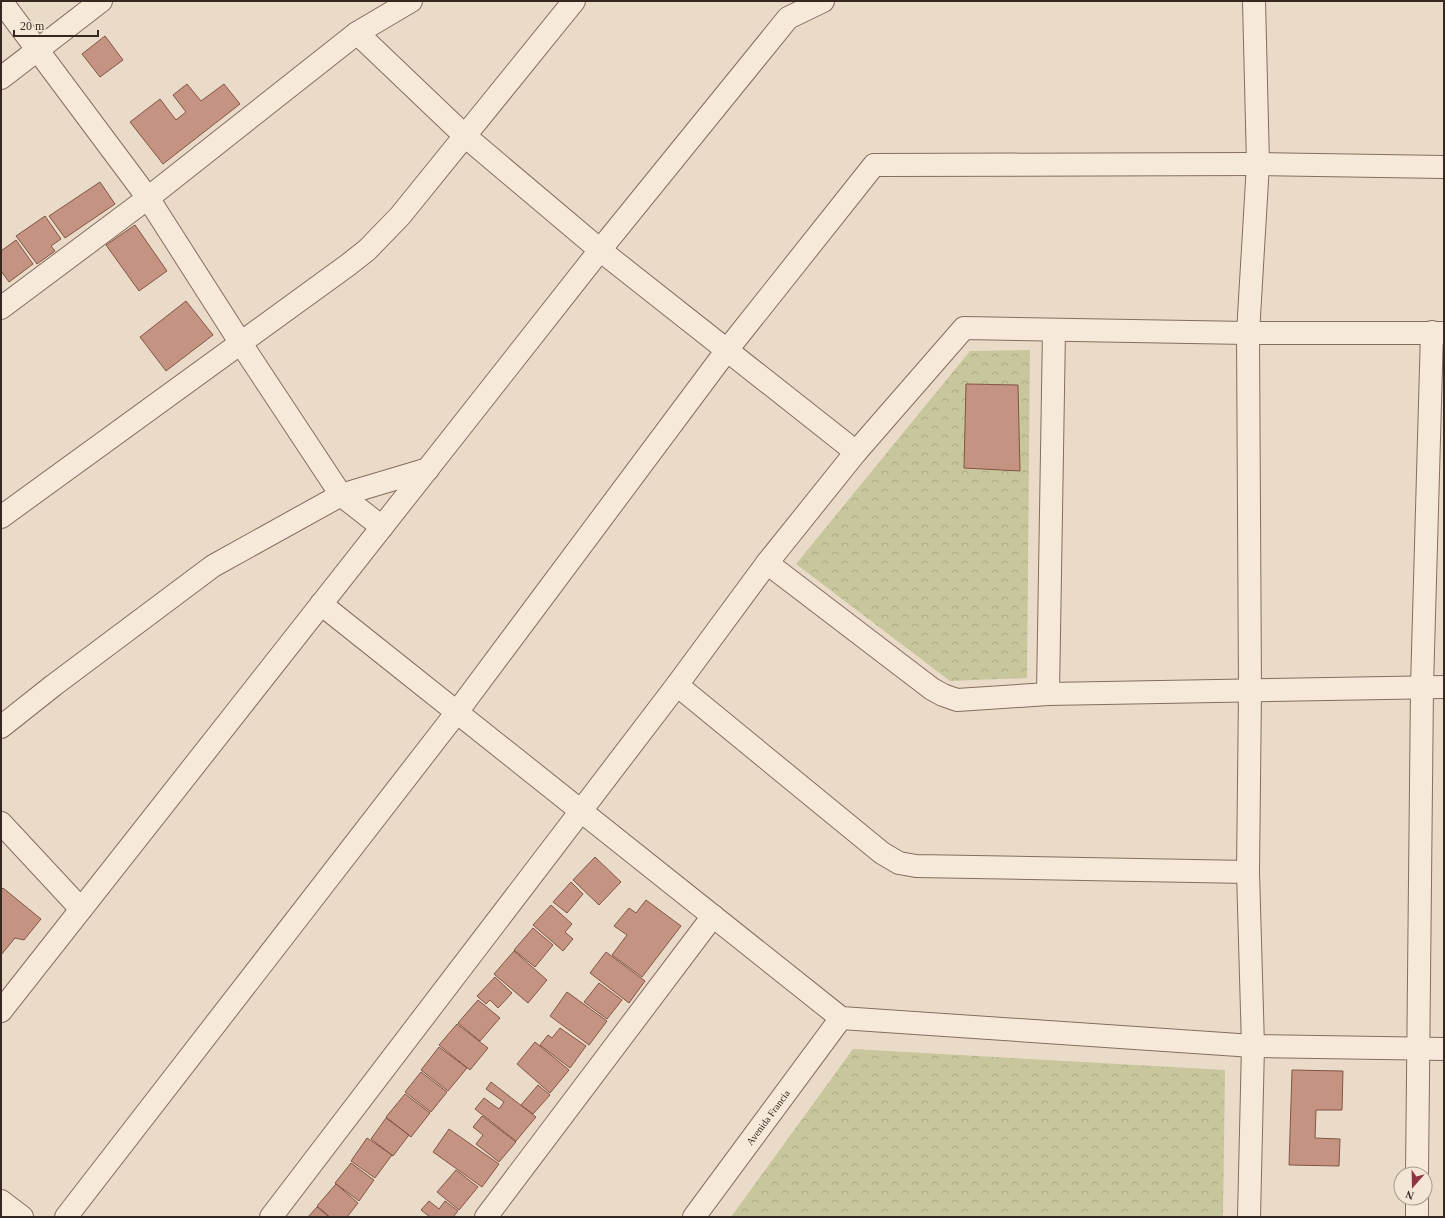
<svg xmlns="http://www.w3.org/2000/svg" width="1445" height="1218" viewBox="0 0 1445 1218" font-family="'Times New Roman',serif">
<defs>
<pattern id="park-crowns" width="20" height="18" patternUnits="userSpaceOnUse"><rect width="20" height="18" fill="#c8c69c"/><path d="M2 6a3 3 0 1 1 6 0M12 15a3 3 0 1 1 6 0" fill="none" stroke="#acaa86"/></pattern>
</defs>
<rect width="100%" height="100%" fill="#eadbc8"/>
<!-- park -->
<path fill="url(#park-crowns)" d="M1030 350 1027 678 950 681 796 564 970 351Z
M853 1049 1225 1070 1223 1217H731Z"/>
<!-- building -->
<path fill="#c59381" stroke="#825546" d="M105 36 123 60 100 77 82 54Z
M187 84 201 101 224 84 240 104 163 164 130 122 160 99 176 120 186 112 173 95Z
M100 182 115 204 65 238 49 216Z
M45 216 61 239 51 246 55 251 37 264 16 236Z
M135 225 167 271 139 291 106 245Z
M16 240 33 264 9 282 1 271V251Z
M186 301 213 335 166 371 140 337Z
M966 384 1018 385 1020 471 964 468Z
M595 857 621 882 599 905 573 880Z
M571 882 583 894 567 913 553 902Z
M3 888 41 919 24 940 15 938 1 955V890Z
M646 900 681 926 642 977 612 955 627 935 614 926 629 908 636 913Z
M551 905 572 924 565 932 573 939 563 951 533 925Z
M533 928 553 945 535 967 514 950Z
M514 951 547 980 528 1003 494 974Z
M606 952 645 981 629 1003 590 973Z
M495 977 512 993 498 1008 490 1000 486 1004 477 996Z
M599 983 622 1000 607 1019 584 1002Z
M567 992 607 1021 589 1045 550 1016Z
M478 1000 500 1018 480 1041 458 1023Z
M457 1024 488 1048 470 1070 439 1045Z
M560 1028 586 1046 570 1068 540 1045 548 1035 552 1038Z
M535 1042 569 1070 550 1093 517 1064Z
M439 1047 467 1068 448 1091 421 1070Z
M1292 1070 1343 1071 1342 1110H1316L1315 1138 1340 1139 1339 1166 1289 1165Z
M421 1072 447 1092 431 1112 405 1092Z
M491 1082 536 1117 516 1141 475 1109 484 1098 499 1109 504 1102 486 1089Z
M538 1085 550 1095 533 1114 521 1105Z
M405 1094 430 1113 411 1137 386 1117Z
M482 1116 516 1142 499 1162 476 1144 483 1135 473 1127Z
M386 1118 409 1135 393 1156 371 1139Z
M449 1129 499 1164 482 1187 433 1152Z
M367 1138 392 1155 375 1178 351 1161Z
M351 1163 374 1180 359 1201 335 1183Z
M456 1170 478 1187 459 1210 437 1192Z
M336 1184 358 1203 347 1217H330L317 1206Z
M429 1201 439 1209 445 1201 458 1211 453 1217H430L421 1210Z
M317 1207 328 1216V1217H308Z"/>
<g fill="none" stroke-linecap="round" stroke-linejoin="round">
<!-- minor casing -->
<g stroke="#856d5e" stroke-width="24">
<g id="minor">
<path d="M1 1 148 198 240 342 341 495 382 527"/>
<path d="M357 33 465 136 600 250 856 452"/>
<path d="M1 78 101 1"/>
<path d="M1 308 148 198 357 33 411 1"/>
<path d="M1 517 348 265 367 250 400 216 574 1"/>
<path d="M767 563 932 689 943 695 957 700 1048 694 1444 687"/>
<path d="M321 604 841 1018 1253 1046 1444 1049"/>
<path d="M677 685 882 853 899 863 916 866 1248 872"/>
<path d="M1048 694 1054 330"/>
<path d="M1 727 54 685 213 566 341 495 428 469"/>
<path d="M1 823 81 909"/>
<path d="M1 1011 600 250 788 18 823 1"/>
<path d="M1417 1174 1422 687 1432 332"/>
<path d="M1 1201 22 1217"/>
<path d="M66 1217 457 712 727 350 874 165 1258 164 1444 167"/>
<path d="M271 1217 677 685 767 563 856 452 964 328 1248 333H1444"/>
<path d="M486 1217 713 916"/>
<path id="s1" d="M694 1217 841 1018"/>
<path d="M1249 1217 1253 1046 1248 872 1250 691 1248 333 1258 164 1254 1"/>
<path d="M1417 1217V1198"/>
</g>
</g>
<!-- minor -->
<use href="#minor" stroke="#f6e9da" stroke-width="22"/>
</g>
<g text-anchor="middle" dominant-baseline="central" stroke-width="4" stroke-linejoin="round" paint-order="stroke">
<!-- street labels -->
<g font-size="10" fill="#362821" stroke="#f3e6d7">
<text stroke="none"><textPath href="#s1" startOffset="124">Avenida Francia</textPath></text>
</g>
</g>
<!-- border -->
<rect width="1445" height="1218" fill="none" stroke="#362821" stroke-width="4"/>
<!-- north arrow -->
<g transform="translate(1413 1186) rotate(200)"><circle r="19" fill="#f3e6d7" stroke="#a79a8e"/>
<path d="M0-3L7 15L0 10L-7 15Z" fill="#8e3442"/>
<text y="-6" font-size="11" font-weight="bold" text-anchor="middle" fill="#362821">N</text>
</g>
<!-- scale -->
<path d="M14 30v6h84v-6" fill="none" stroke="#362821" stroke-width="2"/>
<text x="20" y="30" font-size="12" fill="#362821" stroke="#f3e6d7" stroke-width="3" paint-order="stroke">20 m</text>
</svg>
